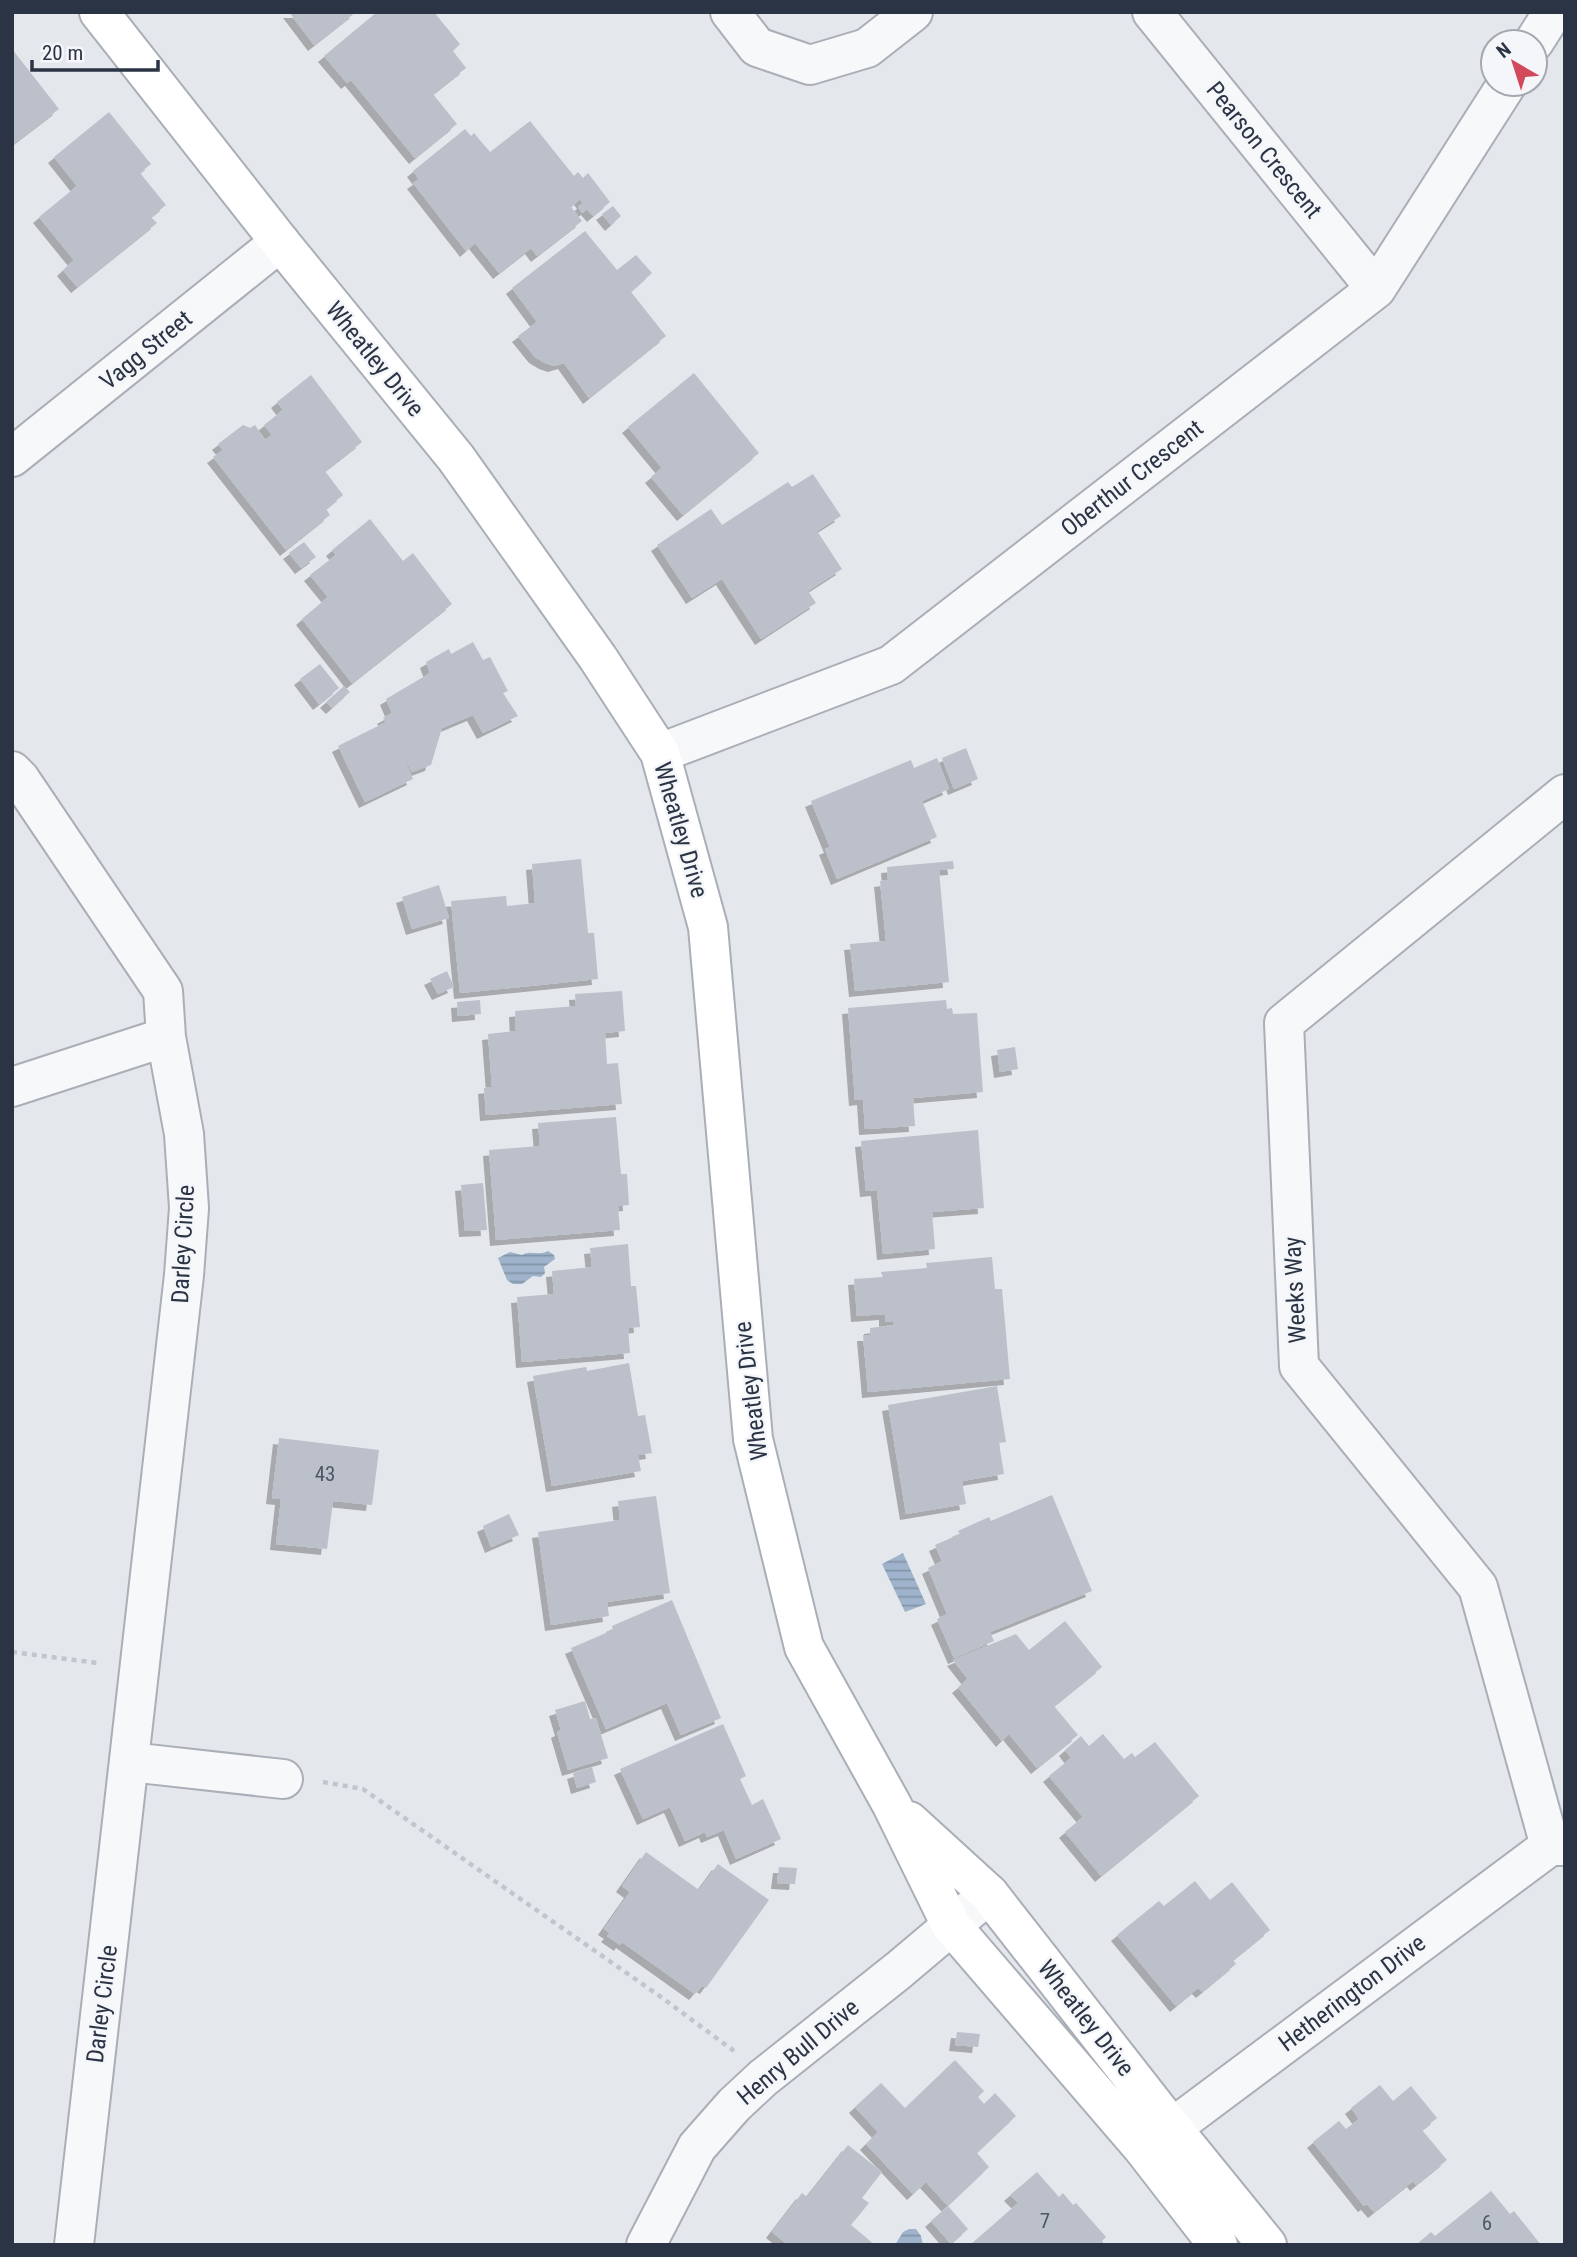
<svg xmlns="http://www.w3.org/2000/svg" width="1577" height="2257" viewBox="0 0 1577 2257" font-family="'Roboto Condensed',sans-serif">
<defs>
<pattern id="water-rules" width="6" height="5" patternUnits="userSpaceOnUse" patternTransform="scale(1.75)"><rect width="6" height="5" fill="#9fb4cc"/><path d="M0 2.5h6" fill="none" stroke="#8293a7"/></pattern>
<filter id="shadow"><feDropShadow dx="-6" dy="6" stdDeviation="0" flood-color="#0004"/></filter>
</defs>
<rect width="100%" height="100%" fill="#e4e7ec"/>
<!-- water -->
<path fill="url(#water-rules)" d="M548 1251 554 1255 555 1259 544 1267 545 1273 541 1277 533 1276 522 1284H513L507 1280 498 1258 510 1252 522 1255C531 1250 540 1256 548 1251Z
M903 1553 926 1604 905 1612 882 1564Z
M909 2229H916L921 2236 923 2245H895L903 2232Z"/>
<!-- building -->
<path fill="#bbc0ca" filter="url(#shadow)" d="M289 12H356L314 45Z
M377 12H434L460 44 453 51 466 68 433 94 457 124 415 158 351 80 347 83 324 56Z
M12 49 59 109 12 145Z
M109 112 151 164 140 173 166 205 151 217 157 223 77 287 63 270 74 260 39 217 77 186 54 157Z
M530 121 574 176 578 172 583 178 588 173 610 202 593 216 587 209 582 213 578 207 583 203 580 199 571 207 582 221 537 256 531 248 499 273 475 243 466 251 413 183 419 179 413 171 465 129 471 136 474 133 490 152Z
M613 206 621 216 611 225 602 214Z
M585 231 617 270 636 255 652 273 631 292 666 336 589 398 564 363 554 366 545 363 535 357 518 336 537 322 512 288Z
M694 373 759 453 683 515 651 477 662 468 628 427Z
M311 375 362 442 325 471 343 495 326 509 330 515 286 550 213 457 223 450 218 444 243 425 250 428 255 425 265 440 272 435 264 425 283 410 277 402Z
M813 474 841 516 817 531 842 569 808 591 816 603 761 639 722 579 692 598 657 545 711 509 722 525 788 482 792 487Z
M370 519 403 561 413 553 452 604 352 683 302 619 328 597 310 575 336 555 332 550Z
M304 542 316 557 301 568 289 553Z
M473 642 483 660 490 657 508 691 503 693 518 716 483 733 473 715 442 728 431 765 412 772 399 748 413 779 365 802 338 746 386 722 383 718 392 713 386 699 430 673 426 662 449 649 451 654Z
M320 664 339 688 319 704 300 679Z
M344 686 350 692 332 708 326 702Z
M966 748 978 779 954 789 942 758Z
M937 758 949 789 922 801 937 837 837 879 825 849 830 847 811 801 911 760 914 768Z
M581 859 588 933H594L598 979 460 993 451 901 506 896 507 906 535 903 532 864Z
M953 861 954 869 939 870 949 982 855 991 850 944 886 941 880 881 888 880 887 867Z
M439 885 449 918 412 929 402 897Z
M447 971 454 987 438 994 430 979Z
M622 991 625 1031 605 1033 607 1064 618 1063 622 1104 486 1115 484 1088 492 1087 488 1034 516 1031 515 1011 576 1006 575 994Z
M480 1000 481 1014 458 1016 457 1002Z
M946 1000 947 1009 952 1008 953 1014 977 1013 983 1092 913 1098 915 1126 865 1129 863 1099 855 1100 848 1008Z
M1015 1047 1018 1069 1000 1072 997 1050Z
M616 1117 621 1174H627L629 1205 618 1206 620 1230 496 1240 489 1150 540 1146 538 1123Z
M978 1130 984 1208 932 1212 935 1249 883 1254 877 1190 866 1191 861 1141Z
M483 1183 487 1230 465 1231 461 1185Z
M628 1244 631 1286H636L640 1327 628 1328 630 1353 522 1362 517 1297 554 1294 552 1271 592 1267 590 1248Z
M992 1257 995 1289H1002L1010 1379 868 1392 863 1335H870V1328L894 1325 893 1321 885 1322V1314L857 1316 854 1279 883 1277 881 1272 927 1268 926 1263Z
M629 1363 638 1416 645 1415 652 1453 638 1455 641 1471 552 1486 533 1376 586 1367 587 1371Z
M997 1386 1006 1442 999 1443 1004 1474 962 1481 966 1504 906 1514 888 1405Z
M279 1438 379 1450 372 1505 333 1501 327 1549 276 1544 281 1499 272 1498Z
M1052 1495 1092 1591 990 1632 994 1641 954 1658 937 1619 947 1614 928 1568 942 1561 935 1545 960 1534 958 1531 989 1517 991 1521Z
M656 1496 670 1593 607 1602 609 1616 551 1625 538 1532 620 1520 618 1501Z
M509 1514 519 1535 491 1547 483 1526Z
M672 1600 721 1718 681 1735 667 1703 606 1729 571 1648 613 1630 612 1626Z
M1065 1621 1102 1667 1054 1706 1078 1735 1037 1768 1009 1734 1002 1741 958 1687 968 1679 953 1660 1016 1634 1029 1650Z
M585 1701 590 1719 596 1718 608 1758 568 1770 557 1732 561 1730 555 1710Z
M723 1724 746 1776 740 1779 752 1805 763 1799 781 1839 736 1859 724 1830 707 1837 705 1832 685 1841 670 1807 643 1819 620 1769Z
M1103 1734 1124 1759 1132 1753 1135 1757 1155 1742 1199 1796 1101 1876 1065 1832 1083 1817 1049 1776 1071 1758 1065 1750 1081 1736 1089 1746Z
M592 1767 596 1782 577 1788 573 1773Z
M646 1852 699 1890 718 1864 769 1900 706 1988 702 1986 695 1994 622 1942 620 1945 607 1936 610 1933 604 1929 630 1892 622 1886Z
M779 1867 797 1868 795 1884 777 1883Z
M1195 1881 1210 1900 1232 1882 1270 1930 1233 1960 1236 1964 1202 1992 1198 1988 1176 2006 1117 1935 1159 1901 1164 1906Z
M957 2032 980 2034 978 2047 955 2045Z
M955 2060 984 2091 978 2097 984 2104 995 2093 1016 2116 977 2153 989 2167 948 2206 926 2182 913 2194 866 2144 878 2132 855 2107 881 2083 905 2108Z
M1380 2085 1393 2101 1411 2086 1437 2118 1422 2130 1447 2160 1416 2185 1413 2181 1374 2212 1367 2204 1364 2206 1313 2142 1339 2121 1346 2129 1359 2119 1351 2108Z
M848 2145 882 2172 862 2198 869 2203 851 2225 875 2245H788L772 2232 802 2193 807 2197Z
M1037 2172 1059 2197 1063 2193 1073 2205 1076 2203 1106 2237 1102 2241 1105 2245H970L1018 2203 1010 2195Z
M1491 2191 1510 2214 1514 2211 1541 2245H1416L1431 2232 1435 2236Z
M948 2206 968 2229 951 2244 931 2221Z"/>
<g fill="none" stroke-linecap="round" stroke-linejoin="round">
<!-- street casing -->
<g stroke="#a9aeb7" stroke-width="42">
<path id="street" d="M730 12 757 47 810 65 867 48 913 12
M1152 12 1376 289
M1534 42 1553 12
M12 457 280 242
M660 753 891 665 1376 289 1507 84
M12 771 20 779 163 991 166 1037 184 1134 189 1208 184 1275 74 2245
M12 1087 166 1037
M130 1762 283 1779
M1550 1846 1478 1587 1299 1366 1284 1023 1565 794
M1144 2146 1172 2128 1550 1846H1565
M646 2245 697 2147 734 2105 763 2078 899 1970 989 1894"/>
</g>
<!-- secondary casing -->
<g stroke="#a9aeb7" stroke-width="42">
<path id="secondary" d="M99 12 280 242 456 458 598 658 660 753 708 927 753 1439 804 1647 892 1805 951 1925 1142 2147 1218 2245
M909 1821 989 1894 1172 2128 1267 2245"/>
</g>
<!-- path -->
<path stroke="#c2c5cb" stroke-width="4.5" stroke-dasharray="5 5" stroke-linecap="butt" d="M12 1652 98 1663
M323 1782 363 1789 661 1997 734 2051"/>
<!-- street -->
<use href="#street" stroke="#f7f8fa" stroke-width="38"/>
<!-- secondary -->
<use href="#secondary" stroke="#fff" stroke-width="38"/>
</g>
<g text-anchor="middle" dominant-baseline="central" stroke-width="5" stroke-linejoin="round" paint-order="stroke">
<!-- number labels -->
<g font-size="21" fill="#4f5766">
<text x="325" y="1474">43</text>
<text x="1045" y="2221">7</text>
<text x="1487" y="2223">6</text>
</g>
<!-- street labels -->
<g font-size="24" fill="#2b3445" stroke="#f4f6f9">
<text transform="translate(1264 150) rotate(51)">Pearson Crescent</text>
<text transform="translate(146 350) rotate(-39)">Vagg Street</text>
<text transform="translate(375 359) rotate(51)">Wheatley Drive</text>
<text transform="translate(1132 478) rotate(-38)">Oberthur Crescent</text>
<text transform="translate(681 830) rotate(74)">Wheatley Drive</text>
<text transform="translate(183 1244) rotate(-87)">Darley Circle</text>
<text transform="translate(1295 1290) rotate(-93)">Weeks Way</text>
<text transform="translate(751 1391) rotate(-97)">Wheatley Drive</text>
<text transform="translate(1352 1993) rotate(-37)">Hetherington Drive</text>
<text transform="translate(102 2004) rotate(-83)">Darley Circle</text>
<text transform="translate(1086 2018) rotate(52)">Wheatley Drive</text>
<text transform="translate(798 2052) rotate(-40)">Henry Bull Drive</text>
</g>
</g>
<!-- border -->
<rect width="1577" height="2257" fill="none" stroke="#2b3445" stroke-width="28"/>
<!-- north arrow -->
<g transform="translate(1514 63) rotate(321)"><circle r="33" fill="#f4f6f9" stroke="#a4a8b1" stroke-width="2"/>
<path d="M0-5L12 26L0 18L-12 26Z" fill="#d1495b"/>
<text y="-10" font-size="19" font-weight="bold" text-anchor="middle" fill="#2b3445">N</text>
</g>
<!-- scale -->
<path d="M32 60v10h126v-10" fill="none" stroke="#2b3445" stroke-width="3.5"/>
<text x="42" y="60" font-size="21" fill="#2b3445" stroke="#f4f6f9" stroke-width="5" paint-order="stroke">20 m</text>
</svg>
